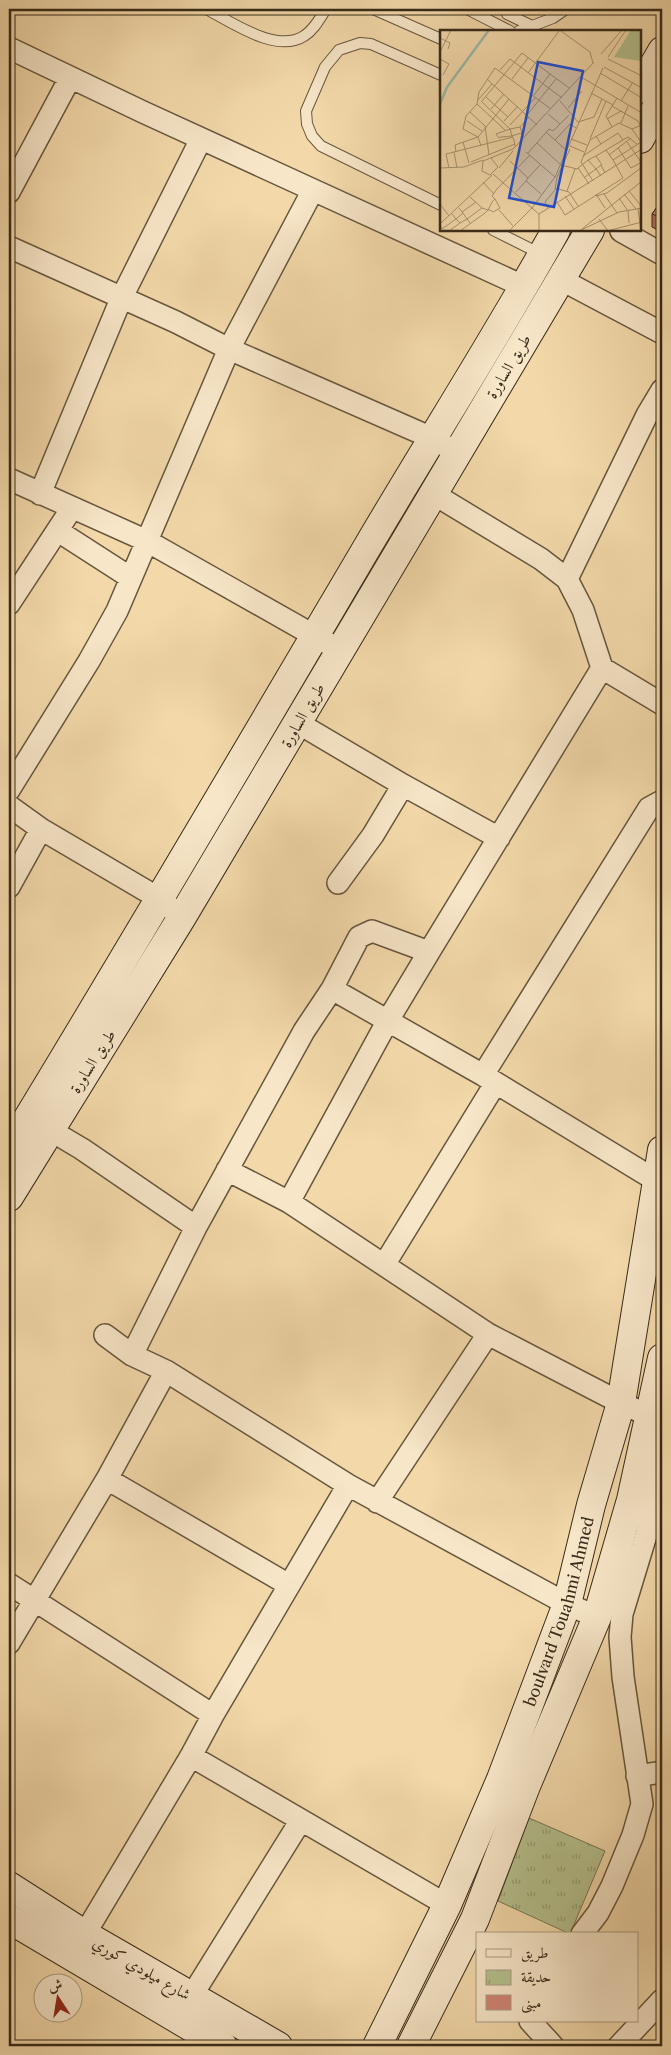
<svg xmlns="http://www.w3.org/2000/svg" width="671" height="2055" viewBox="0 0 671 2055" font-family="'Libre Caslon Text',Amiri,serif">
<defs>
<pattern id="park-tufts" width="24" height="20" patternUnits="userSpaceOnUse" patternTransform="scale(1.25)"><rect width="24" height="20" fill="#b4c08d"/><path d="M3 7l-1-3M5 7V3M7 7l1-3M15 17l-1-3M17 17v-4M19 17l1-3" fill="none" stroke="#939c72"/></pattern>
</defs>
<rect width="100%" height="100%" fill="#f3d9aa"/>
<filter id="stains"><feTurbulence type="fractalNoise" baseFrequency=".004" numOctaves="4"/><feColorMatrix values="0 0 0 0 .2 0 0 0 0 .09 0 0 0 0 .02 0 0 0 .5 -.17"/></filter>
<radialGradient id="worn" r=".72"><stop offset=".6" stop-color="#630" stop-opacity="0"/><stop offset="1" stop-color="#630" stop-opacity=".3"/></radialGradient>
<!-- park -->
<path fill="url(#park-tufts)" stroke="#767553" d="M529 1818 605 1851 570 1934 498 1901Z"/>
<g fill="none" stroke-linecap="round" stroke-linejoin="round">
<!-- lane casing -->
<g stroke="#66563d" stroke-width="12">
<path id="lane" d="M206 9C232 22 276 54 304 36 314 30 320 18 326 9
M373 9 441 39
M467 9 510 31
M507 14 530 25
M519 31 553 18 566 9
M441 75 371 44 360 43 339 50 325 67 306 111 307 124 312 136 321 146 441 205
M493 230 541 254"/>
</g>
<!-- street casing -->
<g stroke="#66563d" stroke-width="24">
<path id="street" d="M9 48 143 112 525 287
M9 192 70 78
M621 231 662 254
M9 247 176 322 229 349 432 438 456 452
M560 279 662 333
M9 479 147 541 329 644
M432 493 541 559 567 579 583 610 602 668 662 704
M40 494 121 299 201 139
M58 531 131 578
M567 579 647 415 662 390
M9 604 72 508
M298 723 403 785 499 838
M9 790 89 661 117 611 229 349 313 190
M9 806 41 829 160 899 172 909
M338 883 373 835 403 785
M9 887 41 829
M332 989 483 1075 657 1181
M483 1075 649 808 662 801
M50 1130 82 1149 196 1227
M227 1170 289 1202 488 1334 621 1403 650 1416 662 1415
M289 1202 387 1022 429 952
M384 1265 495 1084
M105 1335 132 1355 166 1371 348 1485 567 1604 597 1617
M132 1355 196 1227 304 1031 332 989 359 937 372 931 429 952 602 668
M107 1479 289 1585
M377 1502 488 1334
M9 1584 213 1715 191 1756
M9 1643 107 1479 166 1371
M213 1715 348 1485
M637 1776 662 1772
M582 1934 598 1913 612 1886 633 1835 642 1804 623 1677 620 1637 622 1614 647 1532 662 1455
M77 1947 191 1756 447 1905
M191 1997 301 1820
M530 2021 553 2046
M619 2046 662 2000"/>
</g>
<!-- secondary casing -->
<g stroke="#372a19" stroke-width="30">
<g id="secondary">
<path d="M640 89 662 51"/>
<path d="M640 139 662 97"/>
<path d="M9 1149C131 949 250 746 369 544 431 439 497 336 556 230"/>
<path d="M9 1197 182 917 590 230"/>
<path d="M9 1886 84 1934 278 2046"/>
<path d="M9 1919 223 2046"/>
<path id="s1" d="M377 2046 447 1905 501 1779 567 1604 591 1505 621 1403 662 1150"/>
<path d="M411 2046 475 1919 526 1786 597 1617 631 1500 662 1358"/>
</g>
</g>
<!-- lane -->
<use href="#lane" stroke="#f7e6c8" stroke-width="10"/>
<!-- street -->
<use href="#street" stroke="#f7e6c8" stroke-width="21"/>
<!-- secondary -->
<use href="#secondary" stroke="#f7e6c8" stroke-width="28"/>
</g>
<!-- wall -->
<path fill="#b37163" stroke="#372a19" d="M662 200V232L652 227V214Z"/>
<!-- building -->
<path fill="#d08373" stroke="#372a19" d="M662 200V218L652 214Z"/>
<g text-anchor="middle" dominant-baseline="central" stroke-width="4.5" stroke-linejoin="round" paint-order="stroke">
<!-- street labels -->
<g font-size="16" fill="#372a19" stroke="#f7e6c8">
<text transform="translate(508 366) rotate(-59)">طريق الساورة</text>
<text transform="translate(302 715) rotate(-60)">طريق الساورة</text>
<text transform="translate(92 1061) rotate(-58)">طريق الساورة</text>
<text stroke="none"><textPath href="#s1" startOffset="472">boulvard Touahmi Ahmed</textPath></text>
<text transform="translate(142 1968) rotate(30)">شارع ميلودي كوري</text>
</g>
</g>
<!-- overview -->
<g transform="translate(440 30)">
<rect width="201" height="201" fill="#f3d9aa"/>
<path d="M191 0H201V31L174 27Z" fill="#b4c08d"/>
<path fill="none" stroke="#9bbaa8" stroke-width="2.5" d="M0 74 7 57 49 0"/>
<path fill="none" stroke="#a89370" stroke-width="1" d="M121 1 150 22 153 33M0 8 10 13 8 19M0 22 11 0M161 24 182 0M168 27 186 0M0 29 9 34 3 45M168 29 202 46M164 37 202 58M60 40 70 29 122 68M88 43 119 1M160 43 202 68M141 47 202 83M47 49 97 95M72 49 88 28M151 63 173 75M94 65 110 44M46 67 68 87M38 70 52 54M41 71 70 99 80 97 89 87M42 71 82 23 129 58M120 71 138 92 154 87 162 69M181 71 193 52M37 74 26 86 23 99 38 107 41 116M172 76 198 91 202 99M128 78 142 61M51 79 64 64M30 82 45 96 49 125M108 84 120 94M87 85 116 49M167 89 181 81M27 91 42 101M64 91 78 76M181 93 188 76M70 95 96 67M172 97 166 86 177 68M65 100 37 74 39 62 55 38 111 79M106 102 125 119M131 109 147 115M150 109 166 71M115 110 130 94 136 98M23 112 29 133M187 112 201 132M201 112 192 99 202 95M97 113 121 135 137 139 148 130 156 139 145 147M161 114 178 103 183 110M75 116 74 110 72 106 70 99 56 104 59 108 61 107 72 106 78 104 82 103 80 97M130 116 144 122M178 118 191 138 202 132M166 120 188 107 197 114M14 122 17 138M16 122 15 115 38 107 69 69M86 122 115 147M88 123 109 99 113 101 129 85M169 125 191 108M143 126 161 114 156 106M156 126 166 120 173 130M51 128 58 137 50 145 42 141 43 131 73 119 154 32M148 130 156 126 162 135M70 131 88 148 86 151M31 132 75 114M0 138 24 137 43 130M9 138 6 124 73 107M59 138 73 121M138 138 149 154M53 144 92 178M161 146 156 139 161 135 165 143M88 148 100 135M153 151 141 132 150 110 179 93 192 99M43 152 54 164M115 158 129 162 138 176M127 161 135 139M189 161 202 177M76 162 86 151 101 164M156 164 165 178M164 164 177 183M184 164 196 179M125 166 134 179M156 166 167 163 201 138M179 168 188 181 189 193M55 169 52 166 56 160 90 125M117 172 125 185 183 148 173 130 201 112M0 174 9 186M92 178 99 184V201M108 178 105 172 115 160 117 147 130 119M198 179 201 201M59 180 73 196M22 182 36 172M99 184 202 119M159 189 168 201M20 193 27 189 23 183M30 193 27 189 42 178M0 194 52 145M0 195 2 199 16 189 12 184M142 199 202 151M9 201 20 193 16 189 23 183 19 178M20 201 45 183 48 180 52 172 55 169 60 178 53 182 50 180H48L42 178 30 167M69 201 92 178 115 147 163 38M139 201 179 182 202 178M167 201 202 192"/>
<path fill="#1d4ed8" fill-opacity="0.15" stroke="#1d4ed8" stroke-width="2.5" d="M98 32 143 41 114 177 69 168Z"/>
<rect width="201" height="201" fill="none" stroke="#372a19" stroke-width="2.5"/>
</g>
<!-- margin -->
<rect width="671" height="2055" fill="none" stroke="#f3d9aa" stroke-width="30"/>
<rect x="10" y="10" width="651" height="2035" fill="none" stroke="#372a19" stroke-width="2.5"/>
<rect x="15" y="15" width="641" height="2025" fill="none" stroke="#372a19"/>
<!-- legend -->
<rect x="476" y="1932" width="162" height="90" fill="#f7e6c8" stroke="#aa9b82"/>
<rect x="486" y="1949" width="25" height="8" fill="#f7e6c8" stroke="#aa9b82"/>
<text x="521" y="1958" font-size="15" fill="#372a19">طريق</text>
<rect x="486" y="1970" width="25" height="15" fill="url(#park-tufts)" stroke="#aa9b82"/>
<text x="521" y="1982" font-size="15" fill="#372a19">حديقة</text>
<rect x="486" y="1995" width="25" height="15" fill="#d08373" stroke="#aa9b82"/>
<text x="521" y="2008" font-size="15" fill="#372a19">مبنى</text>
<!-- north arrow -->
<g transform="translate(58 1998) rotate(348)"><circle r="24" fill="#f7e6c8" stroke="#aa9b82"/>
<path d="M0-4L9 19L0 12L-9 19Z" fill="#8f2418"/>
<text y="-8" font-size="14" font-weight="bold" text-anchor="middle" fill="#372a19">ش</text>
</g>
<rect width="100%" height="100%" filter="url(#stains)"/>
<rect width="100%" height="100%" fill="url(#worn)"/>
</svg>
